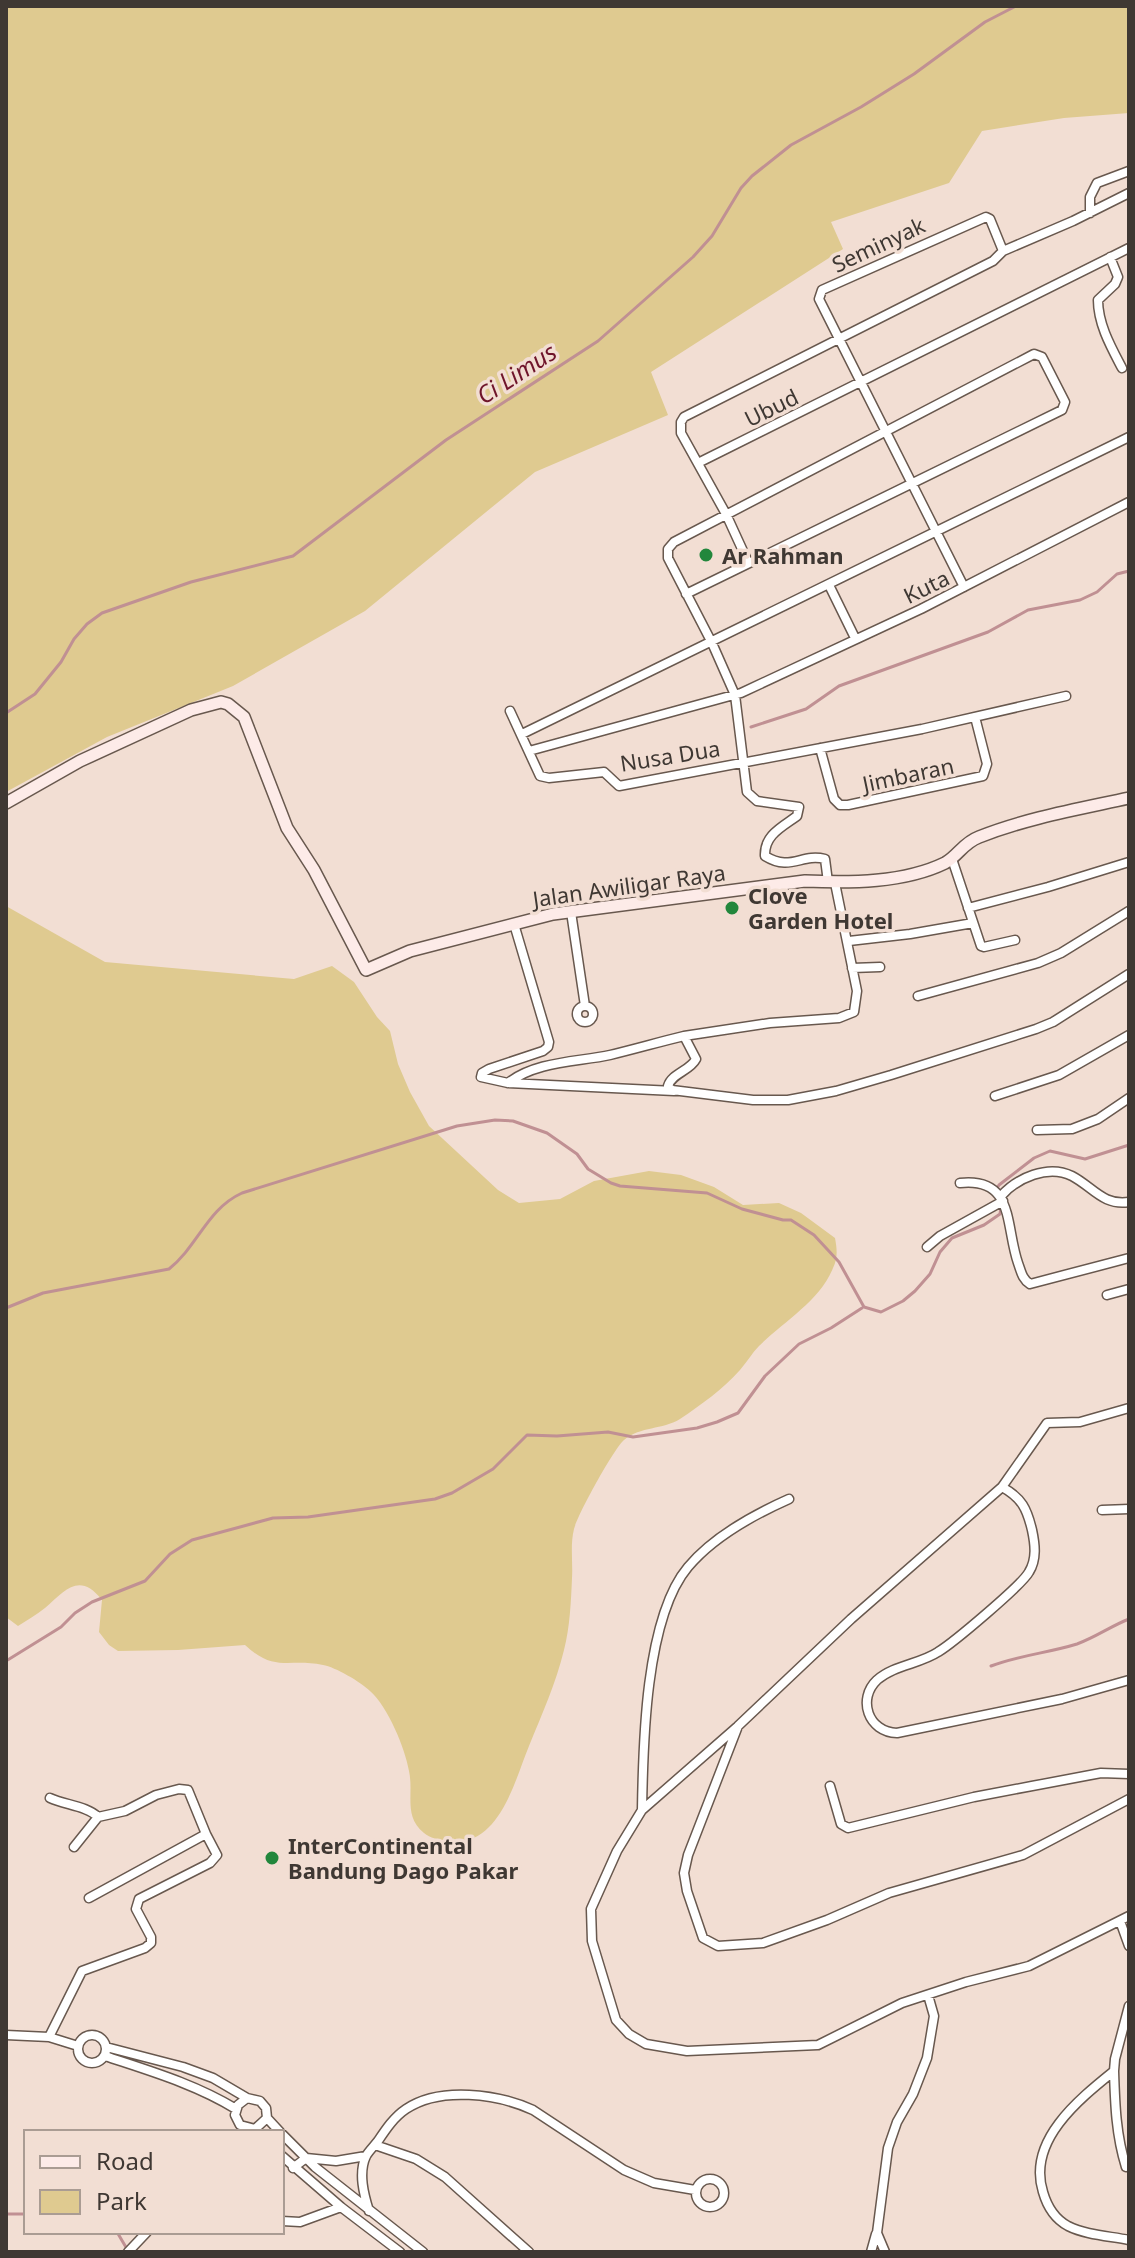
<svg xmlns="http://www.w3.org/2000/svg" width="1135" height="2258" viewBox="0 0 1135 2258" font-family="'Noto Sans',sans-serif">
<rect width="100%" height="100%" fill="#f2ded3"/>
<!-- green -->
<path fill="#dfca90" d="M6 6H1129V113L1064 118 982 131 949 183 831 222 843 249 651 372 668 415 535 472 365 611 233 686 107 737 6 792Z
M6 906 105 962 294 979 332 966 354 982 377 1017 390 1031 398 1064 410 1092 429 1126 498 1190 519 1203 560 1199 594 1181 649 1171 681 1175 714 1187 743 1205 779 1203 801 1213 835 1238C837 1249 838 1258 833 1268 820 1301 783 1322 759 1346 752 1353 747 1362 740 1370 723 1389 701 1405 680 1419 662 1430 641 1426 624 1440 613 1450 578 1514 574 1529 570 1545 573 1562 572 1578 571 1601 570 1627 564 1650 556 1683 542 1714 529 1746 514 1782 499 1850 446 1841 439 1840 430 1838 424 1833 403 1816 414 1794 409 1771 405 1748 388 1707 370 1691 361 1682 335 1667 323 1665 288 1658 275 1673 245 1645L178 1650 118 1651 109 1645 99 1632 102 1600C79 1571 65 1591 45 1608 36 1615 27 1620 18 1626L6 1617Z"/>
<g fill="none" stroke-linecap="round" stroke-linejoin="round">
<!-- stream -->
<path stroke="#c09093" stroke-width="3" d="M6 713 35 694 61 662 74 639 87 624 102 613 191 582 293 556 446 440 598 341 693 257 712 236 741 188 752 176 791 145 861 107 914 74 985 22 1016 6
M751 727 806 709 839 686 988 632 1028 610 1080 600 1097 592 1117 574 1129 571
M6 1308 43 1293 169 1269C198 1246 207 1209 242 1193L457 1126 495 1120 513 1121 547 1133 577 1154 588 1169 611 1183 620 1186 707 1193 742 1209 783 1220H791L814 1235 839 1262 864 1307 881 1312 903 1301 915 1291 930 1274 940 1252 952 1238 984 1225 1000 1214 1001 1207 994 1193 999 1185 1034 1158 1050 1151 1085 1159 1129 1145
M6 1661 61 1627 75 1613 92 1602 145 1581 170 1554 192 1540 273 1518 308 1517 435 1499 452 1493 493 1469 527 1435 557 1436 608 1432 633 1437 697 1428 717 1422 738 1413 765 1376 799 1344 831 1328 862 1308
M991 1666C1020 1655 1048 1653 1077 1644 1096 1637 1111 1626 1129 1619
M6 2214H26
M117 2232 127 2249"/>
<!-- street casing -->
<g stroke="#68584e" stroke-width="11">
<path id="street" d="M1090 213V197L1097 183 1129 171
M1003 251 1073 221 1129 193
M1110 257 1118 277 1115 284 1098 300C1098 324 1111 347 1122 368
M698 463 1129 248
M748 562 726 514 681 433V422L684 417 993 261 1003 251 990 219 986 217 822 290 819 299 964 587
M829 585 855 638
M686 594 1062 410 1065 402 1042 357 1034 354 674 542 668 549V558L712 643 735 695 747 792 757 801 799 807 797 816C782 827 764 835 765 856 791 872 801 853 825 859L828 882
M510 711 540 776 549 778 604 772 619 786 922 729 1066 696
M522 734 1129 437
M820 748 834 799 840 805H848L983 776 987 764 975 717
M529 751 741 693 921 609 1129 502
M952 859 981 946 984 947 1015 940
M835 883 857 991 854 1012 839 1018 770 1023 684 1036 696 1059C690 1071 672 1073 668 1086L672 1090 753 1100H788L836 1091 891 1075 1036 1029 1053 1022 1129 974
M968 908 1048 887 1129 862
M571 912 585 1006
M514 924 549 1042 548 1047 543 1051 489 1069 482 1073 481 1077 508 1083 674 1091
M849 941 910 934 973 923
M852 968 880 967
M918 996 1038 963 1061 953 1129 911
M577 1014a8 8 0 1 1 16 0a8 8 0 1 1-16 0Z
M508 1083C536 1061 578 1062 610 1055 635 1049 659 1042 684 1036
M995 1096 1059 1075 1129 1035
M1037 1130 1072 1129 1098 1119 1129 1098
M960 1183C1015 1177 1005 1226 1018 1263 1021 1271 1022 1279 1030 1284L1129 1258
M1001 1196C1017 1178 1048 1164 1072 1176 1093 1187 1103 1206 1129 1202
M927 1247 940 1236 1003 1201
M1107 1295 1129 1289
M1129 1408 1080 1422 1047 1423 1002 1487 851 1619 738 1726 688 1855 684 1873 687 1891 703 1938 718 1946 763 1943 827 1920 889 1893 1023 1855 1129 1799
M1002 1487C1022 1498 1027 1509 1032 1530 1035 1544 1037 1559 1029 1572 1022 1585 953 1643 938 1652 920 1664 894 1665 877 1680 857 1699 868 1732 897 1733L1062 1699 1129 1680
M1102 1510 1129 1509
M737 1727 642 1810 617 1851 591 1909 592 1941 616 2020 629 2034 646 2044 687 2051 818 2045 902 2003 966 1982 1029 1966 1129 1916
M830 1786 841 1824 848 1828 974 1797 1032 1786 1101 1773 1129 1774
M50 1798C65 1805 87 1806 98 1817
M642 1810C643 1746 645 1618 688 1567 714 1536 753 1515 789 1499
M74 1847 98 1817 125 1811 156 1795 179 1789 188 1790 206 1834
M1120 1921 1129 1946
M1129 2006 1115 2059 1114 2071C1078 2100 1027 2141 1043 2192 1047 2206 1055 2219 1068 2226 1086 2235 1109 2236 1129 2240
M78 2049a14 14 0 1 1 28 0a14 14 0 1 1-28 0Z
M6 2035 49 2037 78 2046
M49 2037 82 1971 145 1948 151 1943V1937L136 1909 139 1899 210 1863 217 1855 206 1834 89 1898
M106 2047 183 2067 213 2078 247 2098 260 2101 266 2108 267 2118 255 2129 240 2125 235 2115 238 2105 247 2098
M105 2056C150 2071 195 2084 236 2109
M1114 2071C1115 2104 1116 2135 1126 2167L1129 2165
M267 2118 280 2132
M282 2134 315 2167 423 2252
M375 2145 416 2159 445 2177 529 2252
M282 2156 341 2207 400 2252
M293 2168 306 2158 336 2161 366 2156
M696 2193a14 14 0 1 1 28 0a14 14 0 1 1-28 0Z
M369 2211C364 2195 358 2173 366 2156 369 2151 374 2146 378 2141 386 2129 394 2117 406 2109 440 2086 498 2094 533 2110L624 2170 654 2183 695 2190
M282 2221 300 2222 341 2207
M128 2252 147 2232
M871 2252 876 2234
M885 2252 877 2233 888 2148 897 2122 913 2094 927 2058 934 2016 928 1995"/>
</g>
<!-- secondary casing -->
<g stroke="#68584e" stroke-width="14">
<path id="secondary" d="M6 803 80 761 191 710 221 702 228 704 244 717 287 828 314 870 366 970 410 951 553 914 805 881C850 883 904 883 945 863 958 856 963 843 979 837 1027 818 1079 809 1129 798"/>
</g>
<!-- street -->
<use href="#street" stroke="#fff" stroke-width="8"/>
<!-- secondary -->
<use href="#secondary" stroke="#fdebe8" stroke-width="11"/>
</g>
<!-- markers -->
<g fill="#22873c" stroke="#f2ded3" stroke-width="3">
<circle cx="706" cy="555" r="8"/>
<circle cx="732" cy="908" r="8"/>
<circle cx="272" cy="1858" r="8"/>
</g>
<g text-anchor="middle" dominant-baseline="central" stroke-width="7" stroke-linejoin="round" paint-order="stroke">
<!-- street labels -->
<g font-size="22" fill="#3f3833" stroke="#f2ded3">
<text transform="translate(878 244) rotate(-25)">Seminyak</text>
<text transform="translate(771 407) rotate(-26)">Ubud</text>
<text transform="translate(926 586) rotate(-26)">Kuta</text>
<text transform="translate(670 755) rotate(-9)">Nusa Dua</text>
<text transform="translate(908 774) rotate(-12)">Jimbaran</text>
<text transform="translate(629 885) rotate(-8)">Jalan Awiligar Raya</text>
</g>
<!-- poi labels -->
<g font-size="22" font-weight="bold" fill="#3f3833" stroke="#f2ded3" text-anchor="start">
<text x="722" y="555">Ar Rahman</text>
<text x="748" y="895">Clove<tspan x="748" dy="25">Garden Hotel</tspan></text>
<text x="288" y="1845">InterContinental<tspan x="288" dy="25">Bandung Dago Pakar</tspan></text>
</g>
<!-- water labels -->
<g font-size="24" font-style="italic" fill="#6f142a" stroke="#f2ded3">
<text transform="translate(516 373) rotate(-33)">Ci Limus</text>
</g>
</g>
<!-- border -->
<rect width="1135" height="2258" fill="none" stroke="#3f3833" stroke-width="16"/>
<!-- legend -->
<rect x="24" y="2130" width="260" height="104" fill="#f2ded3" stroke="#aa9c93" stroke-width="2"/>
<rect x="40" y="2156" width="40" height="12" fill="#fdebe8" stroke="#aa9c93" stroke-width="2"/>
<text x="96" y="2170" font-size="24" fill="#3f3833">Road</text>
<rect x="40" y="2190" width="40" height="24" fill="#dfca90" stroke="#aa9c93" stroke-width="2"/>
<text x="96" y="2210" font-size="24" fill="#3f3833">Park</text>
</svg>
